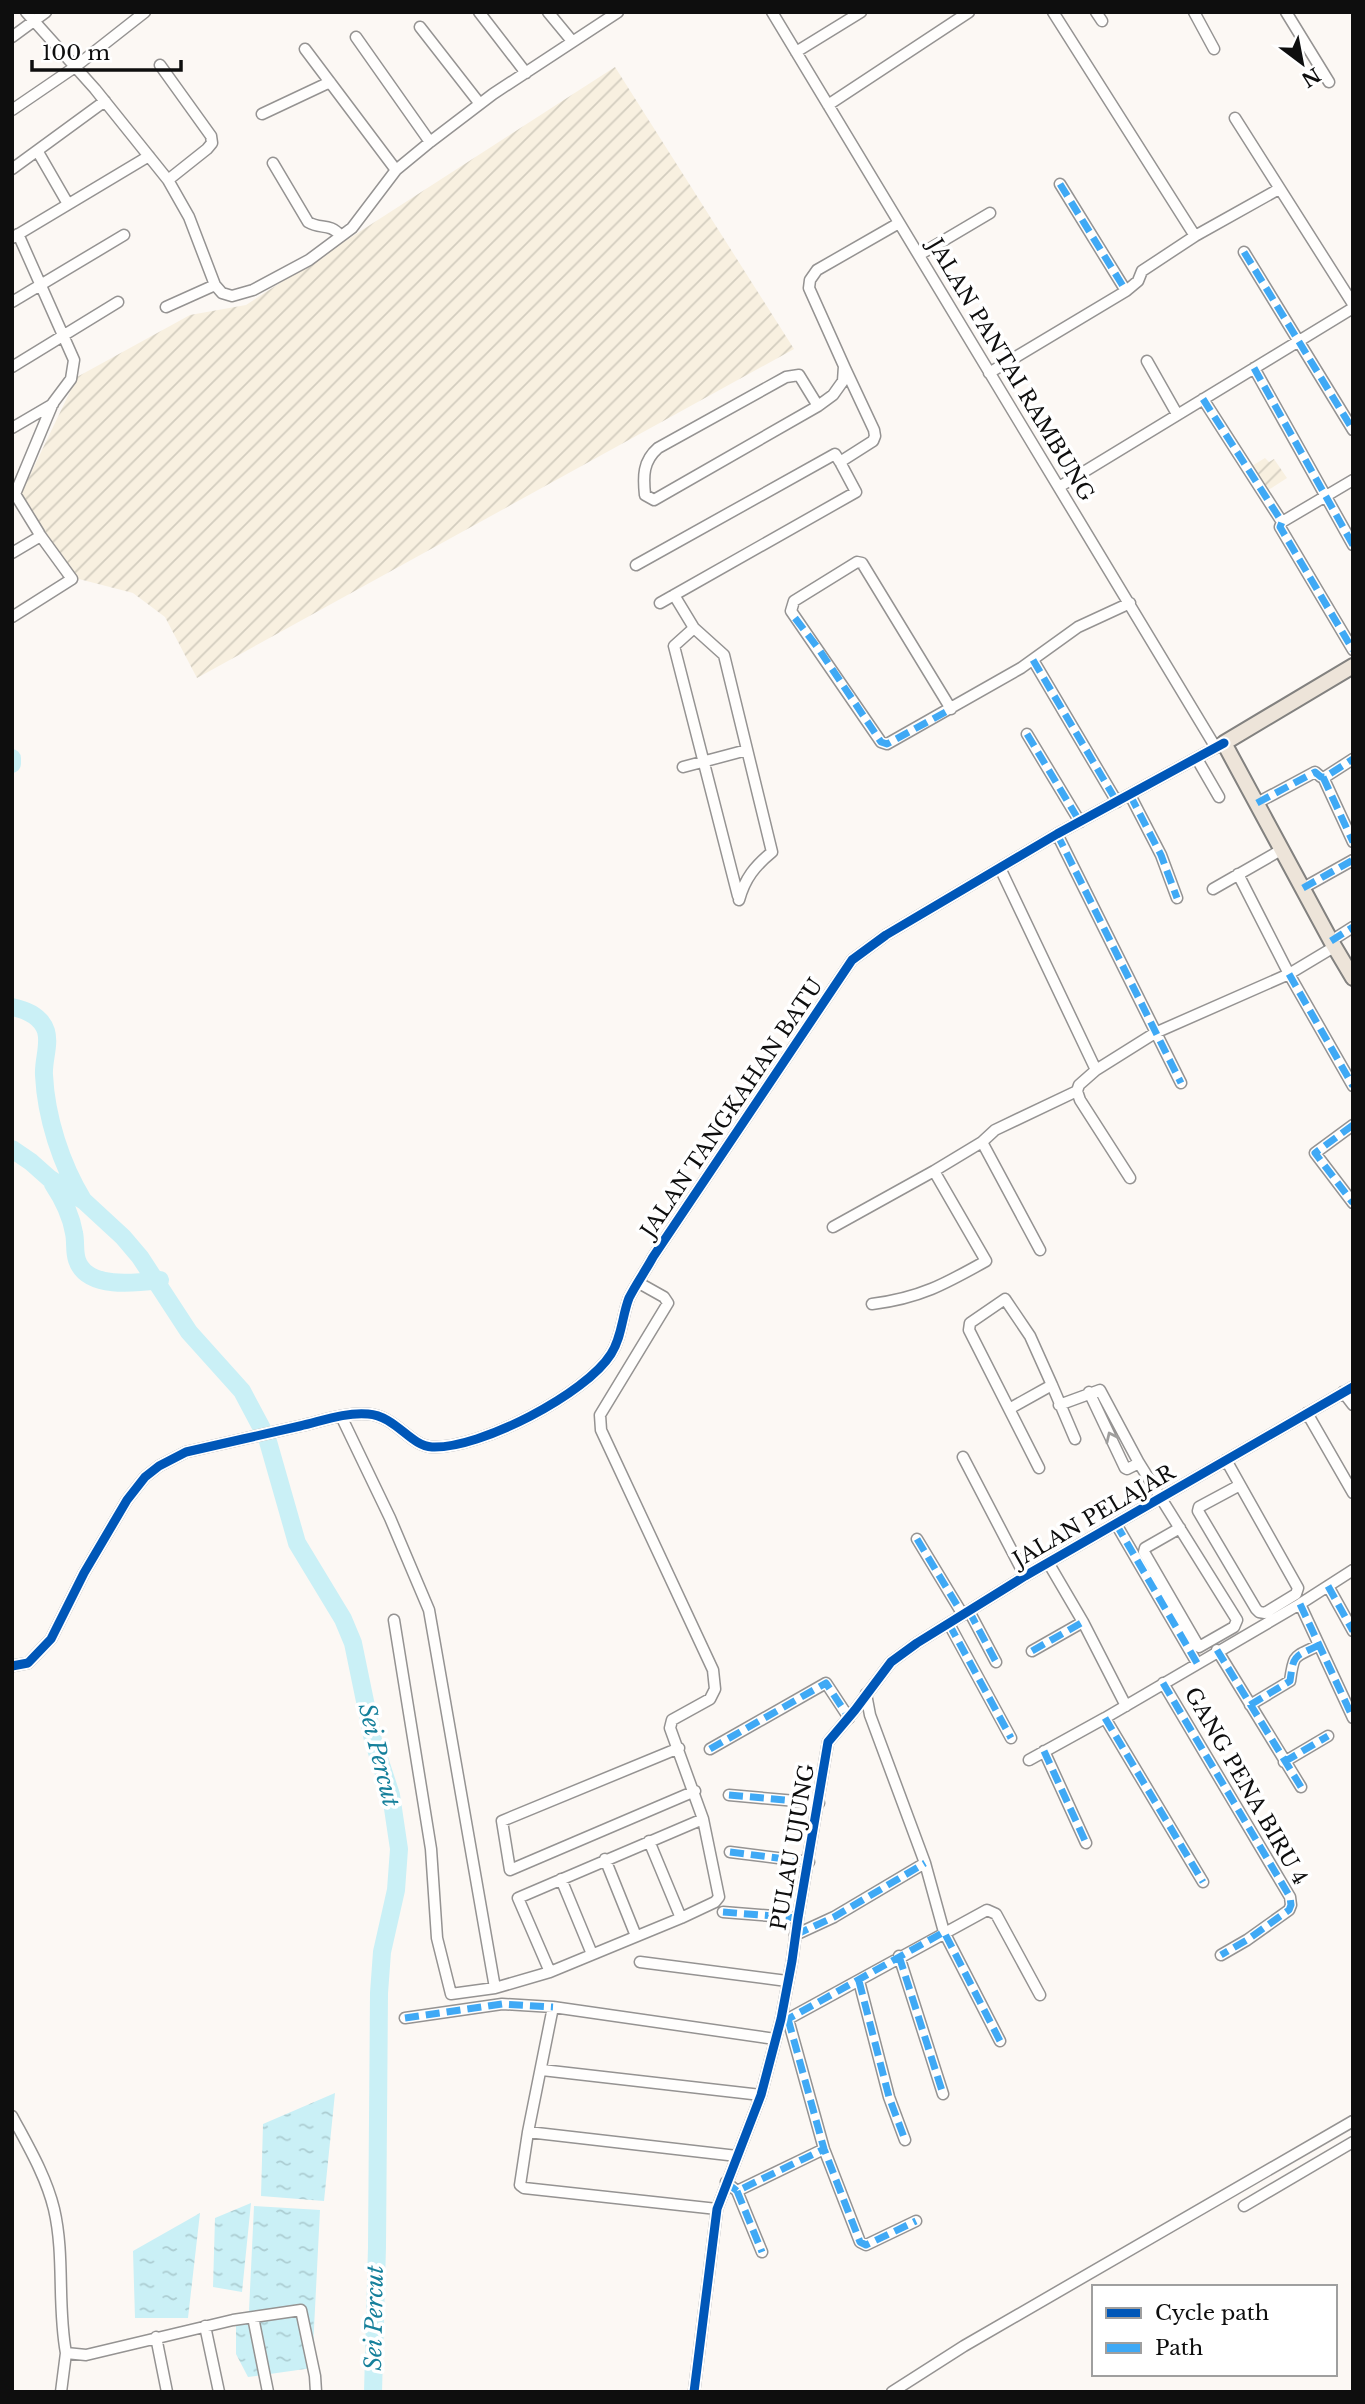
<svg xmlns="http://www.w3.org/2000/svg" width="1365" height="2404" viewBox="0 0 1365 2404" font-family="'Libre Baskerville',serif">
<defs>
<pattern id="farmland-furrows" width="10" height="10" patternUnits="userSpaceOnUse" patternTransform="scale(1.75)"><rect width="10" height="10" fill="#f8f0e0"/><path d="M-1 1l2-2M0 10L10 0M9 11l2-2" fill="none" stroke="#d3cdbf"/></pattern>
<pattern id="water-ripples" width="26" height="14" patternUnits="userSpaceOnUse" patternTransform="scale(1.75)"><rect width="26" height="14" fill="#caf0f6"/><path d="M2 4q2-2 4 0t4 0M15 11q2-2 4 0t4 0" fill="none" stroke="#accdd2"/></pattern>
</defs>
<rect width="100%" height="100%" fill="#fcf8f4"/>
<!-- farmland -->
<path fill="url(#farmland-furrows)" d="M615 67 794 349 197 678 165 617 133 593 75 578 20 496 77 377 190 315 246 305Z
M1265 458 1269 462 1274 459 1287 478 1262 494 1247 469Z"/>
<!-- water -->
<path fill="url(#water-ripples)" d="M335 2093 324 2201 261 2196 263 2124Z
M251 2203 242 2292 213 2287 215 2218Z
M254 2206 320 2210 312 2368 248 2377 236 2354V2315L249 2311Z
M200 2213 188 2318H135L133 2251Z"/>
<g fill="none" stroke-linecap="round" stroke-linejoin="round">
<!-- river -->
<path stroke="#caf0f6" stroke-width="18" d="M12 758V764
M12 1007C27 1010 41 1016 46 1031 50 1045 43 1061 44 1075 46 1117 61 1164 83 1200
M12 1149 31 1162 49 1178 84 1201 123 1237 140 1257 189 1332 242 1391 267 1438 297 1543 343 1619 353 1643 373 1740 391 1795 399 1849 396 1890 382 1952 379 1993 377 2247 373 2392
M53 1184C63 1199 71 1215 74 1233 76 1242 74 1251 77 1260 87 1290 137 1283 160 1280"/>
<!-- street casing -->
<g stroke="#959392" stroke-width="13">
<path id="street" d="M26 12 95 89 168 180 189 217 215 285 222 293 232 296 253 290 309 260 352 228 396 170 430 142 493 94 618 12
M479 12 526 73
M548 12 572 41
M772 12 1216 748
M1053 12 1195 236
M1096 12 1102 21
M1194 12 1214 49
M1286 12 1329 82
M420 27 480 104
M12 37 46 12
M356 37 430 142
M305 49 396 170
M796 52 861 12
M160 65 211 136 212 143 207 149 168 180
M828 105 969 12
M12 110 75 67 145 12
M262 114 330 82
M1235 118 1353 304
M38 152 68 204
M273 163 308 222C321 230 329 222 341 236
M12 169 105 101
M1060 184 1126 291
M12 238 149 156
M1244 252 1353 430
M919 255 990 213
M12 302 124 235
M166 307 215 285
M1147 361 1177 414
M12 367 118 302
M1254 368 1353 545
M989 373 1126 291 1138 281 1142 271 1195 236 1279 189
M1203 399 1282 522 1280 527 1353 650
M818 406 799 375 786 377 658 448C643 461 643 476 645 495L654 500 818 406 833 395 843 381 844 366 809 288 810 280 817 270 899 223
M12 428 53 404
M1059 487 1353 308
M1282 522 1353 480
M12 553 39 537V533L15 494 53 403 71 379 74 360 18 234
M636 565 835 454 840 462 873 441 875 436 874 430 844 366
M674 595 694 628 724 655 772 852C755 866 745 878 739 900
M660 603 856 492 840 462
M12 617 72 579 40 535
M694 628 674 646 738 896
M1033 660 1117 802
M951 709 862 563 857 562 794 601 791 611 881 742 887 744 1021 668 1078 627 1130 603
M1027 734 1080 822
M1197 759 1219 797
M683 767 747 750
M1323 777 1353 842
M1130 795 1161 855 1177 898
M1257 803 1315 772 1321 777H1325L1353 759
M1057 834 1181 1083
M1000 868 1096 1070
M1238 874 1289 974 1353 1086
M1303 888 1353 860
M1213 889 1281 850
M1331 941 1353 927
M1353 1125 1315 1153 1353 1203
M982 1142 1040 1250
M1130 1178 1080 1100 1077 1091 1079 1085 1096 1070 1155 1033 1289 974 1334 947
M833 1227 934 1171 982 1142 995 1130 1077 1091
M639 1283 664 1297 668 1303 600 1415 601 1430 713 1670 715 1689 710 1699 672 1720 670 1728 703 1819 719 1897 715 1902 681 1918 550 1972 518 1898 703 1819
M872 1304C920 1298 945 1284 986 1261L934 1171
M1089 1392 1125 1468 1127 1469 1139 1463
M1343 1392 1353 1405
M1059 1405 1100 1390 1139 1463 1237 1620 1234 1627 1199 1647 1144 1552 1145 1548 1180 1528
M1009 1409 1052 1385 1075 1439
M1307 1413 1353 1493
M341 1416 390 1518 429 1610 495 1988
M963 1457 1025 1576
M1226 1460 1298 1588 1296 1594 1265 1613 1259 1612 1256 1609 1198 1511 1199 1507 1240 1485
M1039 1468 969 1330 970 1323 1005 1299 1030 1336 1052 1385
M1116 1524 1197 1663
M917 1539 963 1615
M1049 1564 1083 1622 1126 1706
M1328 1586 1353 1631
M1300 1604 1353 1718
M969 1611 996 1662
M394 1620 431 1849 437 1938 451 1994 495 1988 550 1972
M949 1624 1011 1738
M1217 1650 1301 1787
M1032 1651 1083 1622
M12 1666 28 1663 51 1639 84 1573 127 1500 145 1477 159 1466 186 1452C224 1443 262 1435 300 1426 322 1421 345 1412 368 1414 396 1416 410 1446 432 1447 480 1449 586 1394 611 1354 622 1337 622 1316 629 1298 636 1284 646 1270 653 1257L852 960 886 935 1057 834 1224 743
M1163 1683 1290 1897 1291 1905 1289 1910 1247 1940 1221 1955
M866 1694 870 1715 925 1863 944 1932 1000 2041
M1250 1705 1290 1681C1294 1652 1294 1658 1319 1645
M1105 1718 1203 1882
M679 1748 502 1821 510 1870 695 1791
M710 1749 826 1683 849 1718
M1044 1751 1086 1843
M1029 1760 1105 1718 1300 1604 1353 1570
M1284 1762 1328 1736
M729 1795 819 1803
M649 1841 681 1918
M730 1852 809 1862
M605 1859 636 1936
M561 1879 592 1954
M723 1912 798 1918
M795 1935 834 1917 925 1863
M899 1956 943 2094
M640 1962 787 1981
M859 1981 889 2097 905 2140
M553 2007 528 2132 520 2185 524 2188 717 2209
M405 2018 502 2004 553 2007 775 2039
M781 2019H788L987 1910 996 1914 1040 1995
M788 2019 824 2149 860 2242 866 2245 916 2221
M542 2070 761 2095
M12 2116C28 2146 46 2176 54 2209 65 2256 57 2305 66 2353L86 2355 233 2320 301 2310 315 2376 316 2392
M528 2132 737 2156
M726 2182 737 2191 824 2149
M737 2191 762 2252
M1244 2206 1353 2142
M253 2317 268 2392
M205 2326 219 2392
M156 2337 167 2392
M61 2392 66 2353
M694 2392 717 2209 761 2095 781 2019 792 1961 798 1918 828 1742 855 1710 891 1662 917 1643 1025 1576 1353 1387
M892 2392 964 2346 1353 2121"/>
</g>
<!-- primary casing -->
<g stroke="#82817f" stroke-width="18">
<path id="primary" d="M1353 666 1224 743 1331 941 1353 978"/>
</g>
<!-- street -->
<use href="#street" stroke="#fffefd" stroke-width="10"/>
<!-- primary -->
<use href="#primary" stroke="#ede4d9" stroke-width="14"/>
<!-- quiet -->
<path stroke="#3fa9f5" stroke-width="7" stroke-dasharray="14 7" stroke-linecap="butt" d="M1060 184 1126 291
M1244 252 1353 430
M1254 368 1353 545
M1203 399 1282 522 1280 527 1353 650
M795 618 818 648 881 742 887 744 951 709
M1033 660 1117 802
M1027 734 1080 822
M1323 777 1353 842
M1130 795 1161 855 1177 898
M1257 803 1315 772 1321 777H1325L1353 759
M1057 834 1181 1083
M1303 888 1353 860
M1331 941 1353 927
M1289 974 1353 1086
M1353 1125 1315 1153 1353 1203
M1116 1524 1197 1663
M917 1539 963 1615
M1328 1586 1353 1631
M1300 1604 1353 1718
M969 1611 996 1662
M949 1624 1011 1738
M1217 1650 1301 1787
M1032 1651 1083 1622
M1163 1683 1290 1897 1291 1905 1289 1910 1247 1940 1221 1955
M1250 1705 1290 1681C1294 1652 1294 1658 1319 1645
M1105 1718 1203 1882
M710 1749 826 1683 849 1718
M1044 1751 1086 1843
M1284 1762 1328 1736
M729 1795 819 1803
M730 1852 809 1862
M723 1912 798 1918
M795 1935 834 1917 925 1863
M899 1956 943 2094
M859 1981 889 2097 905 2140
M405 2018 502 2004 553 2007
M781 2019H788L944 1932 1000 2041
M788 2019 824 2149 860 2242 866 2245 916 2221
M726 2182 737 2191 824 2149
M737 2191 762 2252"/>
<!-- cycleway casing -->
<g stroke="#fff" stroke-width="13">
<path id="cycleway" d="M12 1666 28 1663 51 1639 84 1573 127 1500 145 1477 159 1466 186 1452C224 1443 262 1435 300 1426 322 1421 345 1412 368 1414 396 1416 410 1446 432 1447 480 1449 586 1394 611 1354 622 1337 622 1316 629 1298 636 1284 646 1270 653 1257L852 960 886 935 1057 834 1224 743
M694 2392 717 2209 761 2095 781 2019 792 1961 798 1918 828 1742 855 1710 891 1662 917 1643 1025 1576 1353 1387"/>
</g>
<!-- cycleway -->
<use href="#cycleway" stroke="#0057b8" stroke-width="9"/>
</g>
<!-- one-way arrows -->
<defs><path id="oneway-chevron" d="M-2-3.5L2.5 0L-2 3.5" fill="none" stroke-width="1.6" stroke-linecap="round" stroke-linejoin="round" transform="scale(1.75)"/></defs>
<use stroke="#9f9e9d" href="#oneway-chevron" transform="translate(1111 1437) rotate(-115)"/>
<g text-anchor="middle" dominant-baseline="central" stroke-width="7" stroke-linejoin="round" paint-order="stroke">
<!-- street labels -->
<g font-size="21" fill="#0e0e0e" stroke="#fff">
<text transform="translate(1011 370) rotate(59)">JALAN PANTAI RAMBUNG</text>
<text transform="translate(732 1108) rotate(-56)">JALAN TANGKAHAN BATU</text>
<text transform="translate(1094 1516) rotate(-30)">JALAN PELAJAR</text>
<text transform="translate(1246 1786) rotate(60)">GANG PENA BIRU 4</text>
<text transform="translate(793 1847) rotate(-80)">PULAU UJUNG</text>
</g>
<!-- water labels -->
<g font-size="23" font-style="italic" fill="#16809b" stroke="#fff">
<text transform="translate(379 1755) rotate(76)">Sei Percut</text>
<text transform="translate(374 2318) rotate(-89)">Sei Percut</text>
</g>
</g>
<!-- border -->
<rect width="1365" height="2404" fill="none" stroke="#0e0e0e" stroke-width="28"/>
<!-- legend -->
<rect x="1092" y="2285" width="245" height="91" fill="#ffffff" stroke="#9f9f9f" stroke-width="2"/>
<rect x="1106" y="2308" width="35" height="10" fill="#0057b8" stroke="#9f9f9f" stroke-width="2"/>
<text x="1155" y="2320" font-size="21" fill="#0e0e0e">Cycle path</text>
<rect x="1106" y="2343" width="35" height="10" fill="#3fa9f5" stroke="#9f9f9f" stroke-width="2"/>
<text x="1155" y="2355" font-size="21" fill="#0e0e0e">Path</text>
<!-- north arrow -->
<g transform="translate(1302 63) rotate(148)" stroke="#ffffff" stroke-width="5" paint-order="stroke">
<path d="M0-5L12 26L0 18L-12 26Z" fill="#0e0e0e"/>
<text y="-10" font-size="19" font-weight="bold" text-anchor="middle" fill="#0e0e0e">N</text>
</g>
<!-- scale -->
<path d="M32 60v10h149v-10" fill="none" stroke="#0e0e0e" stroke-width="3.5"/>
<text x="42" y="60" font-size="21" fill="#0e0e0e" stroke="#ffffff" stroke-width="5" paint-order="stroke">100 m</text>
</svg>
